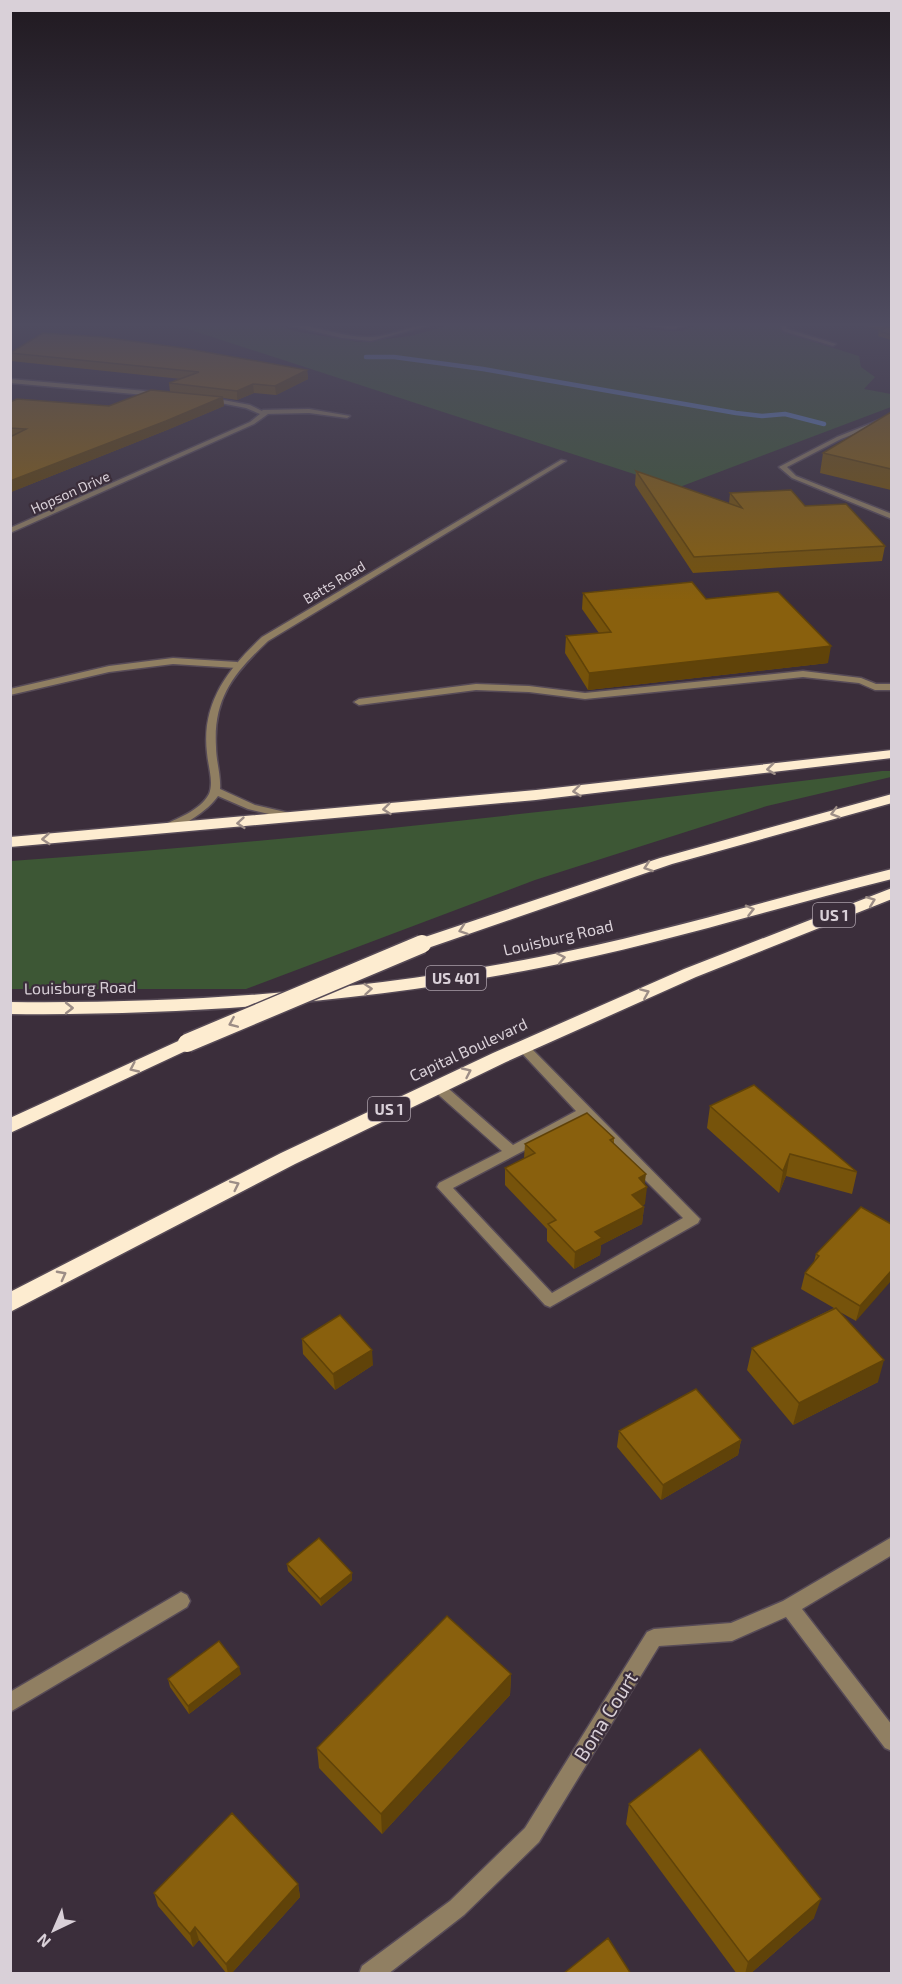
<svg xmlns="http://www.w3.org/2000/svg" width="902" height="1984" viewBox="0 0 902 1984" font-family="'Exo 2',sans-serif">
<rect width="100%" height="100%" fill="#3b2e3b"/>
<!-- green -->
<path fill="#3d5735" d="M169 323H268L299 332 359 342 411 336 455 323H597L655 330 682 331 702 323H775L789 334 859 356 861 367 875 377 864 389 891 394V407L677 488Z
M882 771H891V777L767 806 535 880 246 989H11V861C302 841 592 807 882 771Z"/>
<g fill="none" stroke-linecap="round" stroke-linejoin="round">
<!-- stream -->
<path stroke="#5e82c1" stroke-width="4.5" d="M366 357H394L483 369 736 413 762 416 785 414 824 424"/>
<!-- lane casing -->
<g stroke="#574b57" stroke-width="3">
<path id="lane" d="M628 323 673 325 693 323 673 329Z
M779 323H784L787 329 836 344 833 346 783 331Z
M309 409 350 416 347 418 309 413 263 414 260 412 263 410Z
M892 415V419L841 439 787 467 796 476 892 514V519L792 478 779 467 837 437Z
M173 658 237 662 241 665 237 668 173 664 109 672 10 695V689L109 666Z
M803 671 861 678 876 684H892V690H875L859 683 803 677 585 699 529 692 476 690 359 705 354 702 359 699 476 684 529 686 585 693Z
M523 1043 527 1044 700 1219 698 1223 550 1307 545 1305 437 1187 439 1183 502 1151 432 1089 431 1086 432 1083H442L513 1145 576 1111 519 1050 517 1047ZM584 1119 683 1218 552 1293 453 1188Z
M181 1592 187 1595 190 1601 187 1607 10 1712V1692Z"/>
</g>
<!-- street casing -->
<g stroke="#574b57" stroke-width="3">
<path id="street" d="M280 323C310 323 338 337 369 337 392 337 415 323 438 323L371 341 342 338Z
M10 379 157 392 160 394 157 396 10 383Z
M207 397 250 405 268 414 254 424 10 533V528L250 422 260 414 246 408 205 400Z
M561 460 566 461 268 641C234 673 213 698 216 747 216 761 221 775 220 789L255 805 294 814 295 816 294 818 290 819 248 809 218 796C209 810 176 833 159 831L158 829 159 827C176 819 200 811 209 794 214 782 208 766 207 753 201 703 228 669 262 637Z
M892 1537V1555L802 1609 892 1725V1751L885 1748 786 1617 732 1641 659 1646 539 1842 464 1915 388 1974H359L362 1966 450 1901 525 1828 647 1632 654 1629 731 1623 783 1601Z"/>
</g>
<!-- highway casing -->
<g stroke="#574b57" stroke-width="3">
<path id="highway" d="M892 750V758L536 800 10 847V837L536 790Z
M892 794V803L672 864 428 948H416L413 944 416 940 660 858Z
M892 869V879C774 908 658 945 539 968 366 1002 186 1016 10 1014V1002C186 1004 366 991 539 957 658 934 774 898 892 869Z
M892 888V899L696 977 506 1062 295 1164 10 1312V1292L281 1153 493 1053 684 969Z
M187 1037 194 1039 196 1043 194 1047 10 1133V1118Z"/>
</g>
<!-- lane -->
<use href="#lane" fill="#907f62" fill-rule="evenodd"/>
<!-- street -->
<use href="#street" fill="#907f62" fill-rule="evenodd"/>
<!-- highway -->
<use href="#highway" fill="#fdecd0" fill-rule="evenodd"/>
<!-- highway-bridge casing -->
<g stroke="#574b57" stroke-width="21" stroke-linecap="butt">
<path id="highway-bridge" d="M187 1043 422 944"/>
</g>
<!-- highway-bridge -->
<use href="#highway-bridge" stroke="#fdecd0" stroke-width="18"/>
</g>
<!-- wall -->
<path fill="#76530b" d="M853 323H891V340L878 336 879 331 881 330Z
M10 352 307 370 308 379 276 395 254 393 237 400 223 398 224 406 167 430 11 492 10 402 109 406 170 392 169 383 181 379 11 361Z
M891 412V490L820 473 823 453Z
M636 471 729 504 730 493 805 506 885 546 882 561 693 573 635 485Z
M583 593 706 599 828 663 588 690 565 653 566 636 599 633 582 609Z
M710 1106 857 1172 852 1194 786 1176 779 1193 707 1128Z
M614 1138V1144L645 1184V1204L642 1205 644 1207 642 1224 601 1245 600 1255 574 1269 547 1241V1229L505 1185V1168L524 1158 525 1144Z
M891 1224 856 1321 840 1312 878 1382 793 1425 747 1370 752 1348 834 1308 801 1289 805 1273 814 1262 816 1254Z
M302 1339 373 1365 335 1390 303 1354Z
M619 1431 741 1440 738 1455 661 1500 617 1447Z
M287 1564 352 1573V1580L321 1606 288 1571Z
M241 1674 189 1714 170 1687 168 1679Z
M511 1674 510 1695 382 1834 319 1768 317 1748Z
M629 1804 814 1918 750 1974H737L626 1824Z
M298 1884 300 1897 231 1974H227L199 1940 193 1947 158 1906 154 1893Z"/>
<!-- shaded-wall -->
<path fill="#604309" d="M307 370 308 379 276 395 275 386Z
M253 384 254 393 237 400V391Z
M223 397 224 406 167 430 11 492 10 481Z
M831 646 828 663 588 690 589 673Z
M790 1154 786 1176 779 1193 783 1171Z
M646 1174 644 1188 647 1187 645 1204 630 1212 632 1195 639 1178Z
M644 1207 642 1224 601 1245 600 1255 574 1269 575 1252 595 1232Z
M891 1271V1281L856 1321 860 1306Z
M372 1350 373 1365 335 1390 333 1374Z
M884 1360 878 1382 793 1425 799 1403Z
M741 1440 738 1455 661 1500 663 1485Z
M352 1573V1580L321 1606 320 1599Z
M239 1667 241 1674 189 1714 188 1706Z
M511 1674 510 1695 382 1834 381 1814Z
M298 1884 300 1897 231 1974H228L226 1964Z
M821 1899 814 1918 750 1974H745L748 1962Z
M195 1927 199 1940 193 1947 190 1934Z"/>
<!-- building -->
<path fill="#89600d" stroke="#604309" stroke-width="1.5" d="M873 323H891V335L879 331 889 327Z
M43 333 102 337 183 348 307 370 275 386 253 384 237 391 169 383 199 372 10 353Z
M151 390 223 397 166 421 10 481V437L26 429 10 428V402L17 399 109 406Z
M891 412V469L823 453Z
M636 471 742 508 730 493 791 490 805 506 846 504 885 546 694 557Z
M692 582 706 599 778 592 831 646 589 673 566 636 611 632 583 593Z
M754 1085 857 1172 790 1154 783 1171 710 1106Z
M587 1113 614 1138 610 1140 646 1174 639 1178 647 1187 632 1195 644 1207 595 1232 602 1238 575 1252 548 1224 556 1220 505 1168 535 1153 525 1144Z
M861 1207 891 1224V1271L860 1306 805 1273 819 1256 816 1254Z
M836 1308 884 1360 799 1403 752 1348Z
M340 1315 372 1350 333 1374 302 1339Z
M696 1389 741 1440 663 1485 619 1431Z
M319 1538 352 1573 320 1599 287 1564Z
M447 1616 511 1674 381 1814 317 1748Z
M219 1641 239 1667 188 1706 168 1679Z
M700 1749 821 1899 748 1962 629 1804Z
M232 1813 298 1884 226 1964 195 1927 190 1934 154 1893Z
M608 1938 631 1974H563Z"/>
<!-- one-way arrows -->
<defs><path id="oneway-chevron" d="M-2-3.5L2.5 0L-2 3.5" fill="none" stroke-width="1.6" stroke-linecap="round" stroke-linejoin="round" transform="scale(1.5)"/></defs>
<g stroke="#9c8d86">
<use href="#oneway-chevron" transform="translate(771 769) rotate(173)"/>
<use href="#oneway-chevron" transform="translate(577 791) rotate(174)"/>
<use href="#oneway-chevron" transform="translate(387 809) rotate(174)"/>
<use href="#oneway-chevron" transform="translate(835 813) rotate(164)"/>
<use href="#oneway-chevron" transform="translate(241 823) rotate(175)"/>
<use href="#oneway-chevron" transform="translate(46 839) rotate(176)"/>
<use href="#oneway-chevron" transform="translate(648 867) rotate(161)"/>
<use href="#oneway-chevron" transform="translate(871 901) rotate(-21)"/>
<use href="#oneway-chevron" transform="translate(750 910) rotate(-14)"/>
<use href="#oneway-chevron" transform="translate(463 930) rotate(161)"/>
<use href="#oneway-chevron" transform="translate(561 958) rotate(-11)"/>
<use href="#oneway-chevron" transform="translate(368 989) rotate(-5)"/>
<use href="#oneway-chevron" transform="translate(645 993) rotate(-23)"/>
<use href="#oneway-chevron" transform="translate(69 1008)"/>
<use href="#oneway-chevron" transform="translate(233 1023) rotate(157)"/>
<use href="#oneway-chevron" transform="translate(134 1068) rotate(155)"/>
<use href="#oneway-chevron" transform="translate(467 1072) rotate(-25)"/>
<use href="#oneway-chevron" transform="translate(235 1185) rotate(-26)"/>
<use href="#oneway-chevron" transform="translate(62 1275) rotate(-28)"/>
</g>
<!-- sky -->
<linearGradient id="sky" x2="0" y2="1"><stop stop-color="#201920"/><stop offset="0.54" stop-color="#4f4c60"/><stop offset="1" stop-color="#4f4c60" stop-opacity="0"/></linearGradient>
<rect width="902" height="601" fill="url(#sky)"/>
<g text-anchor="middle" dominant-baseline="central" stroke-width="4.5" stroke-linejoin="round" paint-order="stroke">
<!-- far-street labels -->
<g font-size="14" fill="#d9d0d8" stroke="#3b2e3b">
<text transform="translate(70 492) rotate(-24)">Hopson Drive</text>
<text transform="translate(334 582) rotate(-31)">Batts Road</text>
</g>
<!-- shield labels -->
<g fill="#3b2e3b" stroke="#aa9fa9" stroke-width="1.5">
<rect x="813" y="903" width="42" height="24" rx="4.5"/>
<rect x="426" y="966" width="60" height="24" rx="4.5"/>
<rect x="368" y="1097" width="42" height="24" rx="4.5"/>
</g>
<g font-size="15" font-weight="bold" fill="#d9d0d8">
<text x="834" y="915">US 1</text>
<text x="456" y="978">US 401</text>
<text x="389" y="1109">US 1</text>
</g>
<!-- street labels -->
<g font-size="16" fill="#d9d0d8" stroke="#3b2e3b">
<text transform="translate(558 937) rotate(-13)">Louisburg Road</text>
<text transform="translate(80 987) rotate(-1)">Louisburg Road</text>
<text transform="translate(468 1049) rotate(-25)">Capital Boulevard</text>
</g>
<!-- near-street labels -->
<g font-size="20" fill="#d9d0d8" stroke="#3b2e3b">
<text transform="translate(605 1716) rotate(-58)">Bona Court</text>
</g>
</g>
<!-- border -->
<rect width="902" height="1984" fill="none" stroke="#d9d0d8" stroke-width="24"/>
<!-- north arrow -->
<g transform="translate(54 1930) rotate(224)" stroke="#3b2e3b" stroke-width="4.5" paint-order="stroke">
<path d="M0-4.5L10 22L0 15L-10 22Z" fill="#d9d0d8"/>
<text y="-9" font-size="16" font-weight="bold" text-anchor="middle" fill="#d9d0d8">N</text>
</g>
</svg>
